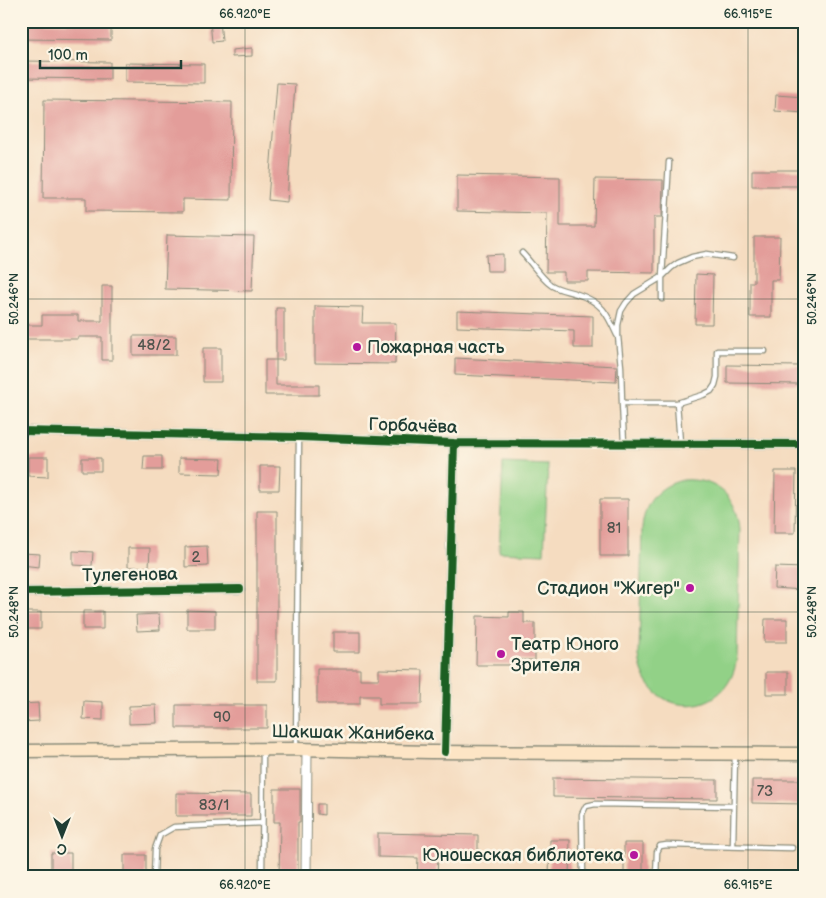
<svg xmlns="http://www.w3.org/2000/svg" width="826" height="898" viewBox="0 0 826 898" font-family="'Balsamiq Sans',sans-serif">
<rect width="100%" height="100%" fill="#fcf5e5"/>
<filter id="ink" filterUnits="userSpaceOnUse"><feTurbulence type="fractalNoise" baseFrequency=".02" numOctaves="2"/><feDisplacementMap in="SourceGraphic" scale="10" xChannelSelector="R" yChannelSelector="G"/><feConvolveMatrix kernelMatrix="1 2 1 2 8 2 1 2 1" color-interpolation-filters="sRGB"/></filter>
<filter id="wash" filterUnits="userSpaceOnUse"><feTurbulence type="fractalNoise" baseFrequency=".0096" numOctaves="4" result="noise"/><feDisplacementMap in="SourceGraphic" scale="20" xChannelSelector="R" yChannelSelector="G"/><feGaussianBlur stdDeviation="1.12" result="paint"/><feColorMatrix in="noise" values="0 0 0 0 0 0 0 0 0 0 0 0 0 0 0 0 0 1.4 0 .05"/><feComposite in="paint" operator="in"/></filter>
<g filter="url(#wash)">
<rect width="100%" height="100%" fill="#f5dcc0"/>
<!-- green -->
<path fill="#92d187" stroke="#58875e" d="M503 463 548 465 544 554 499 552Z
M683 480C716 478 737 496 740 529L737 656C731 721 645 721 639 656L642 529C644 503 657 486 683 480Z"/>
<g id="blocks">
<!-- building -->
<path fill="#e39d9a" d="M210 21H220L222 41 212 42Z
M21 22 111 24V40L21 39Z
M252 48V56L232 57V50Z
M21 61 110 62V79L21 78Z
M125 63 204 64V83L125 82Z
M277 83 295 84 287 202 268 200Z
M776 95 805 97V113L775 111Z
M44 100 232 102 231 200 183 199V212L86 211V198H43Z
M752 170H805V186H752Z
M457 175 560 177V226H594L595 179 663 180 662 217H654V273L588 272V281H564V272H546L547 213 457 211Z
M167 235 254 237 252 291 165 289Z
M754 237H780L779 280H771V317H750V282H754Z
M503 254V271H487L486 255Z
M696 274 713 275 712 324H695Z
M102 286H112V360H102V337H78V339H21V325H42V315H78V321H102Z
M315 306 363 307 362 323H396L395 364 315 363Z
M276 308H284V360H276Z
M457 311 593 316V348H574V331L457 327Z
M133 336H176V355H133Z
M203 348H221V382H203Z
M455 358 617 366 616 382 455 375Z
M265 360H276V385H319V395H265Z
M727 365 801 366 800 384 727 383Z
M144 456H162V470H143Z
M28 457H48V477L28 476Z
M82 458H101V471H82Z
M179 458 222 459 221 474 179 473Z
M260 466H280L279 490H260Z
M775 471H796L795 533H774Z
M600 499H628V556H600Z
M257 511H277V681H257Z
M207 546 208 566 185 567V547Z
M128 548H150L149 567H128Z
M73 551 93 552 92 566 73 565Z
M22 553 40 554 39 567 21 565Z
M775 567 804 568 803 590 774 588Z
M187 610 215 611V629H187Z
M83 611H103V629H83Z
M21 612H41V629H21Z
M509 612H524V623H535V660H519V665H476L477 616 509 617Z
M159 614 160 630 137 631 136 615Z
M765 619H787V642H764Z
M333 632H360V652H333Z
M317 669H360V679H379V669L423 670 422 704H379V696H360V704H317Z
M766 672H788V694H766Z
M84 701 103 702V720L83 719Z
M38 703 39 721 21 722V704Z
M156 705 157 723 129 724V706Z
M176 705H267V728H176Z
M553 778 717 780V799L553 797Z
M752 780H805V804L752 803Z
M274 789H300V822H298V877H279L280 822H274Z
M176 793 251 794V816H176Z
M317 804H324V815L317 814Z
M378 833 478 835V856H438L437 877H417L418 858 378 857Z
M550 840H570L569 877H549Z
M624 843H643V877H624Z
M51 853H71V877H51Z
M124 855H146V877H124Z"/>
</g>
</g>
<g filter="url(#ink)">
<use href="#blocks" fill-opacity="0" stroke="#8a8c7a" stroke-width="1"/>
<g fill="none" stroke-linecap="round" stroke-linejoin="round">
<!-- lane casing -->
<g stroke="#8a8c7a" stroke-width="7">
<path id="lane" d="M522 253C531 262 541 278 551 285 559 290 569 291 577 294 602 302 607 313 617 335
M662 299V277L669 162
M622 403H677L703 395 711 391 715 385 717 377V351H765
M677 403 680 443
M624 443 622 403 621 367 618 336V325L621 311 626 303 634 294 662 277 671 268 678 263 692 257 707 254 733 258
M296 747 299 438
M733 846 735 755
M154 877 155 849 160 835 174 827 262 823
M262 877 263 751
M583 877 582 814 586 806 595 804 734 806
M656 877 657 852 660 846 667 845 792 848"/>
</g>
<!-- street casing -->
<g stroke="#8a8c7a" stroke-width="11">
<path id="street" d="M21 93V91
M21 431 299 437 454 443 805 444
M21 592 240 589
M445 752 454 443
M306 877 307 749"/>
</g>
<!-- secondary casing -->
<g stroke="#8a8c7a" stroke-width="15">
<path id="secondary" d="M21 751 296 749 430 752 805 754"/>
</g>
<!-- lane -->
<use href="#lane" stroke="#fff" stroke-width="4.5"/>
<!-- street -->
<use href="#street" stroke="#fff" stroke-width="9"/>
<!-- secondary -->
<use href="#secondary" stroke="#fde5c5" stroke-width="12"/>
<!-- cycleway casing -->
<g stroke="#fcf5e5" stroke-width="11">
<path id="cycleway" d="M21 431 299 437 454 443 805 444
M21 592 240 589
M445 752 454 443"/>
</g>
<!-- cycleway -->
<use href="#cycleway" stroke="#1b5e20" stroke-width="8"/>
</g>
</g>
<!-- ticks -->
<path fill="none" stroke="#1f3d34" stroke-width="1" stroke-opacity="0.45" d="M245 21V877M748 21V877M21 299H805M21 612H805"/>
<!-- markers -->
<g fill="#b5179e" stroke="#fcf5e5" stroke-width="2">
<circle cx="357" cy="347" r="5"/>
<circle cx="690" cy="588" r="5"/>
<circle cx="501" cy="654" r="5"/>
<circle cx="634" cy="855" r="5"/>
</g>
<g text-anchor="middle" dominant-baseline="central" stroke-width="5" stroke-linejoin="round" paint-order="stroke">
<!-- number labels -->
<g font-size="15" fill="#50554e">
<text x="154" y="345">48/2</text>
<text x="614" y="528">81</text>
<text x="196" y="557">2</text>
<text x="222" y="717">90</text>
<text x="765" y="791">73</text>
<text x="214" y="805">83/1</text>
</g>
<!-- poi labels -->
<g font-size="18" fill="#1f3d34" stroke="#fcf5e5" text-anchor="start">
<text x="367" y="347">Пожарная часть</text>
<text x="680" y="588" text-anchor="end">Стадион "Жигер"</text>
<text x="511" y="644">Театр Юного<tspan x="511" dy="21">Зрителя</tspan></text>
<text x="624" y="855" text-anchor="end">Юношеская библиотека</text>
</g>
<!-- street labels -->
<g font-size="18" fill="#1f3d34" stroke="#fcf5e5">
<text transform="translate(413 426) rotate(2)">Горбачёва</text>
<text transform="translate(130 575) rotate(-1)">Тулегенова</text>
<text transform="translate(353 733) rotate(1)">Шакшак Жанибека</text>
</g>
</g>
<!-- margin -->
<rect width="826" height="898" fill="none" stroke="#fcf5e5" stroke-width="55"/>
<!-- north arrow -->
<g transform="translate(62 836) rotate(180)" stroke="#fcf5e5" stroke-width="4" paint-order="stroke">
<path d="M0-4L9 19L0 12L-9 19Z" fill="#1f3d34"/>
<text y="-8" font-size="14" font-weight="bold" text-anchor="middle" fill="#1f3d34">С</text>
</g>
<!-- scale -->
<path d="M40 60v8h141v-8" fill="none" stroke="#1f3d34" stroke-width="2.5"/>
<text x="48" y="60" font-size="15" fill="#1f3d34" stroke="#fcf5e5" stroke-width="4" paint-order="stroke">100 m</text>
<rect x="28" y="28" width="770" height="842" fill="none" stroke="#1f3d34" stroke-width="2"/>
<g font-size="12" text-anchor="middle" fill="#1f3d34">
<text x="245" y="18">66.920°E</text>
<text x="748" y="18">66.915°E</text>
<text transform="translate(812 299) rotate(-90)" y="4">50.246°N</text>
<text transform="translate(14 299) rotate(-90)" y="4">50.246°N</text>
<text transform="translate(812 612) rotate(-90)" y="4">50.248°N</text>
<text transform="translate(14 612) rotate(-90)" y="4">50.248°N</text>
<text x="245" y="889">66.920°E</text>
<text x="748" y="889">66.915°E</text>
</g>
</svg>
